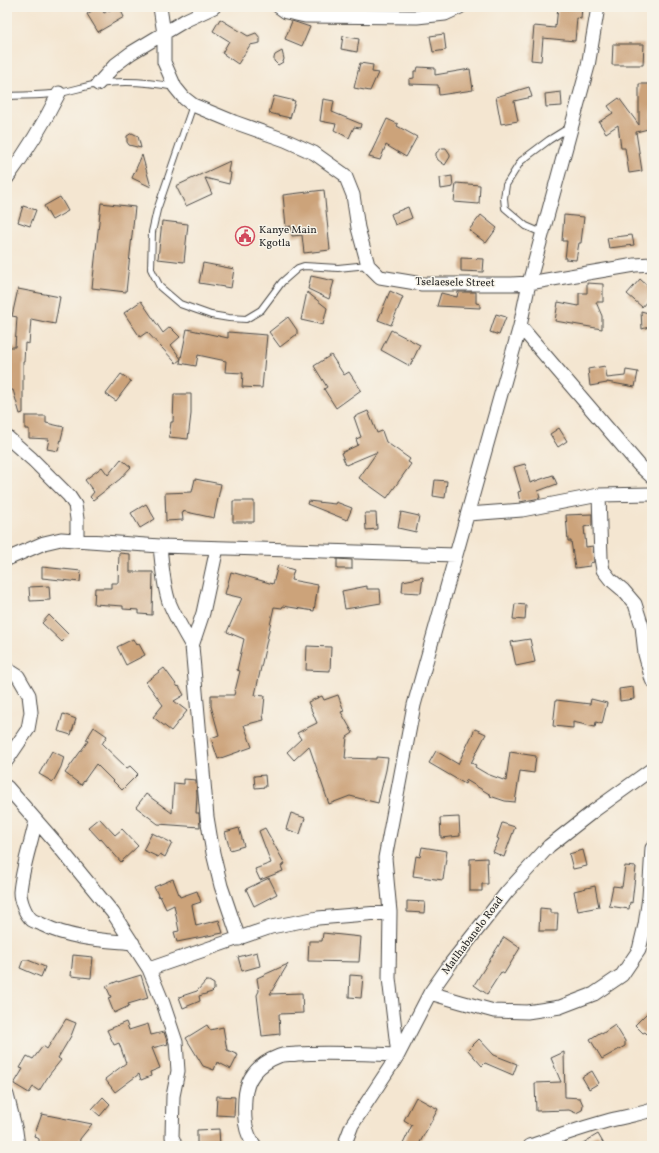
<svg xmlns="http://www.w3.org/2000/svg" width="659" height="1153" viewBox="0 0 659 1153" font-family="Vollkorn,serif">
<rect width="100%" height="100%" fill="#f7f3e8"/>
<filter id="ink" filterUnits="userSpaceOnUse"><feTurbulence type="fractalNoise" baseFrequency=".025" numOctaves="2"/><feDisplacementMap in="SourceGraphic" scale="8" xChannelSelector="R" yChannelSelector="G"/><feConvolveMatrix kernelMatrix="1 2 1 2 8 2 1 2 1" color-interpolation-filters="sRGB"/></filter>
<filter id="wash" filterUnits="userSpaceOnUse"><feTurbulence type="fractalNoise" baseFrequency=".012" numOctaves="4" result="noise"/><feDisplacementMap in="SourceGraphic" scale="16" xChannelSelector="R" yChannelSelector="G"/><feGaussianBlur stdDeviation="0.9" result="paint"/><feColorMatrix in="noise" values="0 0 0 0 0 0 0 0 0 0 0 0 0 0 0 0 0 1.4 0 .05"/><feComposite in="paint" operator="in"/></filter>
<g filter="url(#wash)">
<rect width="100%" height="100%" fill="#f4e6d1"/>
<g id="blocks">
<!-- building -->
<path fill="#cca37a" d="M98 7H100L104 13 116 7H119L124 17 98 32 87 14Z
M558 7H582L581 19 577 18 575 41 543 38 541 61 531 60 534 26 555 28V25L556 26Z
M220 19 248 36 256 33 260 38V43L250 45 238 64 222 53 229 41 213 31Z
M292 21 310 27 302 46 285 39Z
M444 34 446 50 433 52 430 36Z
M343 36 359 39 357 52 341 49Z
M613 44H644L643 65H612Z
M282 51 284 59 283 62 278 65 274 61V58L275 55Z
M360 63 373 65 372 72 378 73 370 91 354 88Z
M418 67 435 68V75L470 69 473 90 439 95 438 85 409 84V79L414 78V71H417Z
M639 84H652V128L636 132 642 171 629 173 625 148H621L618 125 606 133 599 122 613 113 608 106 619 98 639 125Z
M529 87 532 97 514 101 518 121 501 124 496 97Z
M561 92 562 106 546 107 545 94Z
M274 96 295 101 290 118 269 113Z
M323 99 334 101 332 112 361 124 360 128 354 127 349 138 334 130 336 124 320 121Z
M387 119 398 124 397 126 417 137 406 157 386 145 380 160 369 157Z
M132 133 138 136 141 148 129 145 127 142V136Z
M442 148H446L450 154V157L445 165 438 160 436 156V153Z
M142 155 151 187 132 178Z
M230 161 228 172 231 173 229 184 205 178 212 194 186 206 176 186Z
M452 176 453 187 441 189 440 178Z
M456 183 480 185 479 204 454 202Z
M324 190 330 250 304 253 302 235 292 236 291 226 286 227 283 195Z
M60 197 68 211 52 220 44 206Z
M101 203 135 207 126 292 92 288Z
M23 206 36 210 30 226 18 222Z
M408 207 412 218 395 225 391 214Z
M481 215 497 228 486 243 469 230Z
M564 215 584 217 581 243H579L576 260 565 259 567 241H562Z
M162 221 188 224 184 262 158 259Z
M632 235 634 245 609 248 607 238Z
M461 258 484 259 483 272 461 271Z
M203 263 234 269 231 288 199 283Z
M311 276 334 281 329 299 308 289Z
M640 279 652 290V295L642 307 627 294Z
M587 283 603 284V302H596L602 316V329L555 321 558 302 579 306V293H587Z
M18 289 60 297 55 324 31 319 29 344 25 343 24 362H23V413L20 414 13 390H7V347H15L17 317 12 316Z
M390 291 403 297 391 325 378 320Z
M307 292 327 308 323 325 301 320Z
M458 292H476V303L480 304V308L437 306 441 293 457 297Z
M141 301 163 333 170 327 180 337 171 345 181 359 176 363 147 332 140 337 124 313Z
M641 311 652 314V326L642 329Z
M496 314 506 317 499 335 490 332Z
M288 317 297 330V334L280 347 269 332Z
M187 329 228 338V332L267 335 262 388 242 387 243 373 225 372 226 361 198 355 196 366 180 363Z
M391 330 420 345 410 366 381 350Z
M331 355 344 375 349 372 361 390 336 408 324 389 327 387 314 366Z
M605 366 607 378 625 376 626 370 638 372 635 387 607 382V383L590 386 588 369Z
M121 374 131 381 116 401 106 394Z
M174 394H191V414L188 439 169 437 171 422H173Z
M368 411 377 433 382 431 386 442 410 459 408 462 411 464 387 498 359 478 377 452 346 465 341 453 358 445 356 439 361 437 354 417Z
M25 416H46V423L64 427 58 451 47 449 49 439 29 438V429H25Z
M559 428 567 441 558 447 550 434Z
M121 459 131 467 120 479 93 500 90 497 94 492 85 480 102 467 108 475Z
M525 464 530 483 553 475 557 484 538 491 540 498 520 502 518 492 521 491 514 467Z
M195 479 221 484 214 518 182 511 183 520 166 521 165 493 192 492Z
M435 480 447 481 445 498 433 496Z
M233 501H254V522H233Z
M308 501 335 504 336 502 352 508 347 520 307 504Z
M146 504 155 519 140 528 131 513Z
M401 512 419 516 416 532 398 528Z
M365 513H376L377 529 366 530Z
M592 514V525L584 527 586 547 593 546 594 562 590 563V566L575 568 571 541H568L566 515Z
M119 553 130 554V572H153L152 615 139 614V610L123 609V606L94 604 95 588H111V583H118Z
M337 559 352 560V569H337Z
M278 565 294 570 291 580 318 585 314 611 283 606 282 608 274 607 255 695 265 696 263 715 264 720 244 725 252 747 218 759 211 738 219 735 211 706V695H234L240 671 237 670 244 639 227 632 242 598 225 594 231 572 273 584Z
M42 567 81 571 80 582 42 578Z
M423 577 421 593 402 592 403 581Z
M49 586 50 600 30 601 29 587Z
M367 586V589H380L381 603 345 609 342 591Z
M515 604 526 605 525 620 513 619Z
M49 615 69 635 62 642 42 623Z
M133 639 136 645 139 644 145 655 126 665 117 647Z
M530 639 535 662 516 666 511 642Z
M307 646 331 647 330 671 306 670Z
M164 668 178 687 179 686 184 695 174 701 187 711 171 731 153 717 163 705 146 682Z
M633 687 634 699 620 701 619 689Z
M338 695 344 711 341 712 353 733 347 737 345 758 376 759V757L388 758 386 770 378 803 350 796 329 804 309 746 294 760 287 752 301 739 297 733 317 723 308 702 322 696 324 700Z
M591 699 607 703 602 724 596 722 595 727 573 722V728L553 726 556 700 590 704Z
M63 714 76 719 71 735 58 731Z
M94 727 107 736 102 744 127 768 130 766 138 774 122 790 96 764 81 785 65 773 88 741 86 740Z
M475 729 486 734 471 763 476 765 475 767 487 774 506 781 510 752 536 756 534 773 520 771 515 802 505 801 490 796 491 795 466 780 465 784 429 763 436 751 458 764Z
M52 751 64 757 61 767 53 782 39 774Z
M265 775 266 787 255 788 254 776Z
M184 779 196 780 197 795 196 813H199L200 827 158 824 136 807 146 794 172 813 174 783 184 784Z
M291 813 305 818 300 834 286 829Z
M459 817 460 836 441 838 440 818Z
M99 818 115 835 122 829 138 846 121 862 101 839 100 840 88 827Z
M502 823 515 827 504 857 493 852 499 839 497 838Z
M239 828 244 846 230 850 225 832Z
M265 828 285 864 281 866 283 871 260 880 255 869 271 863 259 831Z
M152 833 172 843 165 857 160 854 158 857 143 850Z
M422 847 447 851 443 880 413 876 416 856 420 857Z
M583 850 587 866 573 869 569 854Z
M487 858 488 884H482V891H470V859Z
M625 866 636 867 632 903 630 902 629 909 609 906 613 886 622 887Z
M269 878 277 894 254 906 246 889Z
M173 879 180 897 197 891 201 902 192 905 196 926 219 920 223 933 177 942 174 932 179 931 174 905 166 909 160 896 159 897 154 887Z
M595 886 599 907 578 911 574 891Z
M407 901 425 902 424 913 407 912Z
M540 908 550 909V913H558L557 931H539Z
M323 933 361 937 359 962 308 961 309 941H322Z
M504 937 520 948 504 974 501 972 487 994 474 985Z
M257 952 260 966 242 971 238 957Z
M73 955 93 957 91 978 71 976Z
M23 960H28L45 967 41 977 20 968Z
M288 964 270 994 302 993 303 1013 279 1014 280 1034 262 1036 257 995 259 991 257 978Z
M141 975 148 998 128 1004 129 1006 114 1013 108 998 111 997 106 986 118 981V982Z
M350 975 363 976 361 998 349 997Z
M206 981H209L214 984V990L212 992 199 996 200 1001 183 1008 179 997 197 991Z
M652 1008V1039L645 1032 643 1033 635 1025Z
M66 1019 76 1023 71 1036 58 1058 61 1060 49 1075 39 1091 33 1087 29 1093 14 1084 23 1069 20 1068 27 1056 33 1059 43 1046 47 1049Z
M126 1022 129 1030 148 1024 151 1035 164 1032 168 1044 152 1048 160 1068 150 1072 151 1076 141 1080 139 1074 115 1092 105 1079 126 1063 119 1043 114 1045 107 1030Z
M207 1025 210 1030 223 1027 227 1050 238 1055 231 1069 217 1062 214 1070 203 1066 186 1038Z
M615 1025 625 1041V1046L602 1059 590 1039 601 1032 602 1034Z
M479 1039 494 1055 517 1064 513 1075 485 1063 482 1066 468 1050Z
M564 1052 565 1097 580 1098 583 1105 582 1110 576 1113 569 1110 536 1111 535 1083 561 1082 551 1058Z
M592 1071 599 1083 589 1089 582 1077Z
M217 1096 235 1097 234 1116 216 1115Z
M103 1097 110 1104 100 1116 92 1109Z
M416 1097 438 1109 418 1146H402L412 1125 404 1120Z
M42 1114 92 1124 80 1139 79 1146H39V1139L34 1136Z
M219 1129 220 1146H197V1130Z
M598 1134 605 1146H578Z"/>
</g>
</g>
<g filter="url(#ink)">
<use href="#blocks" fill-opacity="0" stroke="#494744" stroke-width="1"/>
<g fill="none" stroke-linecap="round" stroke-linejoin="round">
<!-- service casing -->
<g stroke="#494744" stroke-width="8">
<path id="service" d="M7 96C24 95 42 96 59 93 72 91 85 86 98 84 124 80 149 82 175 87
M193 105 157 210 152 232 151 269 160 287 180 304 211 315 229 318 246 319 261 310 282 282 298 268 304 266 338 268 368 265
M542 233 526 226 505 208 504 198 506 185 521 161 549 140 570 127"/>
</g>
<!-- minor casing -->
<g stroke="#494744" stroke-width="15">
<path id="minor" d="M160 7 164 34V62L175 87 184 98 193 105 234 122 285 140 314 153 345 175 353 195 358 228 368 265 380 277 422 284H512L529 283 635 265 652 264
M279 7 286 12 305 16 417 17 445 14 460 7
M98 84 115 65 131 53 186 20 214 7
M7 178C27 151 44 123 59 93
M520 326 639 465 652 477
M7 437 32 459 69 496 75 505 77 519V539
M599 495 601 558 603 570 610 579 623 590 635 604 642 626 645 654 652 680
M468 514 522 510 599 495 652 494
M160 546C162 564 163 584 169 602 175 617 184 632 192 646
M217 548 203 613 192 646 207 817 213 853 221 886 239 939
M7 559 44 543 61 539 160 546 456 555
M7 669 18 676 29 695 31 712 28 729 7 760
M7 787 55 842 113 913 149 969 163 1003 176 1042 178 1071 173 1096 172 1137 176 1146
M36 820C31 844 22 868 20 892 20 900 25 914 32 920 35 922 40 923 43 925 71 939 103 940 133 943
M149 969 271 927 318 918 390 912
M430 993 461 1002 494 1011 527 1012 560 1007 594 994 622 975 639 950 645 925 649 897 652 848
M7 1095 16 1131 18 1146
M255 1146C244 1132 244 1116 245 1099 246 1078 258 1064 279 1056 284 1054 291 1055 297 1054 330 1052 365 1054 398 1055L389 978 390 912 385 858 414 705 520 326 529 283 588 66 598 7
M344 1146 352 1125 398 1055 430 993 451 963 507 892 549 846 595 810 652 769
M530 1146C556 1137 581 1128 607 1121 622 1117 637 1115 652 1110"/>
</g>
<!-- service -->
<use href="#service" stroke="#fff" stroke-width="6"/>
<!-- minor -->
<use href="#minor" stroke="#fff" stroke-width="13"/>
</g>
</g>
<!-- icons -->
<defs>
<g id="civic-ring" transform="scale(1)"><circle r="9.5" fill="#f7f3e8" stroke="#d1495b" stroke-width="1.5"/><path d="M-.6-6.5H3V-4.5H.6V-3L4-1V1h2V6H-6V1h2V-1L-.6-3ZM-1.2 2.5V6h2.4V2.5Z" fill="#d1495b"/></g>
</defs>
<g fill-rule="evenodd">
<use href="#civic-ring" x="245" y="236"/>
</g>
<g text-anchor="middle" dominant-baseline="central" stroke-width="3" stroke-linejoin="round" paint-order="stroke">
<!-- poi labels -->
<g font-size="11" fill="#2b2b2b" stroke="#f7f3e8" text-anchor="start">
<text x="259" y="230">Kanye Main<tspan x="259" dy="13">Kgotla</tspan></text>
</g>
<!-- street labels -->
<g font-size="11" fill="#2b2b2b" stroke="#f7f3e8">
<text transform="translate(455 283) rotate(1)">Tselaesele Street</text>
<text transform="translate(473 936) rotate(-53)">Matlhabanelo Road</text>
</g>
</g>
<!-- margin -->
<rect width="659" height="1153" fill="none" stroke="#f7f3e8" stroke-width="24"/>
</svg>
